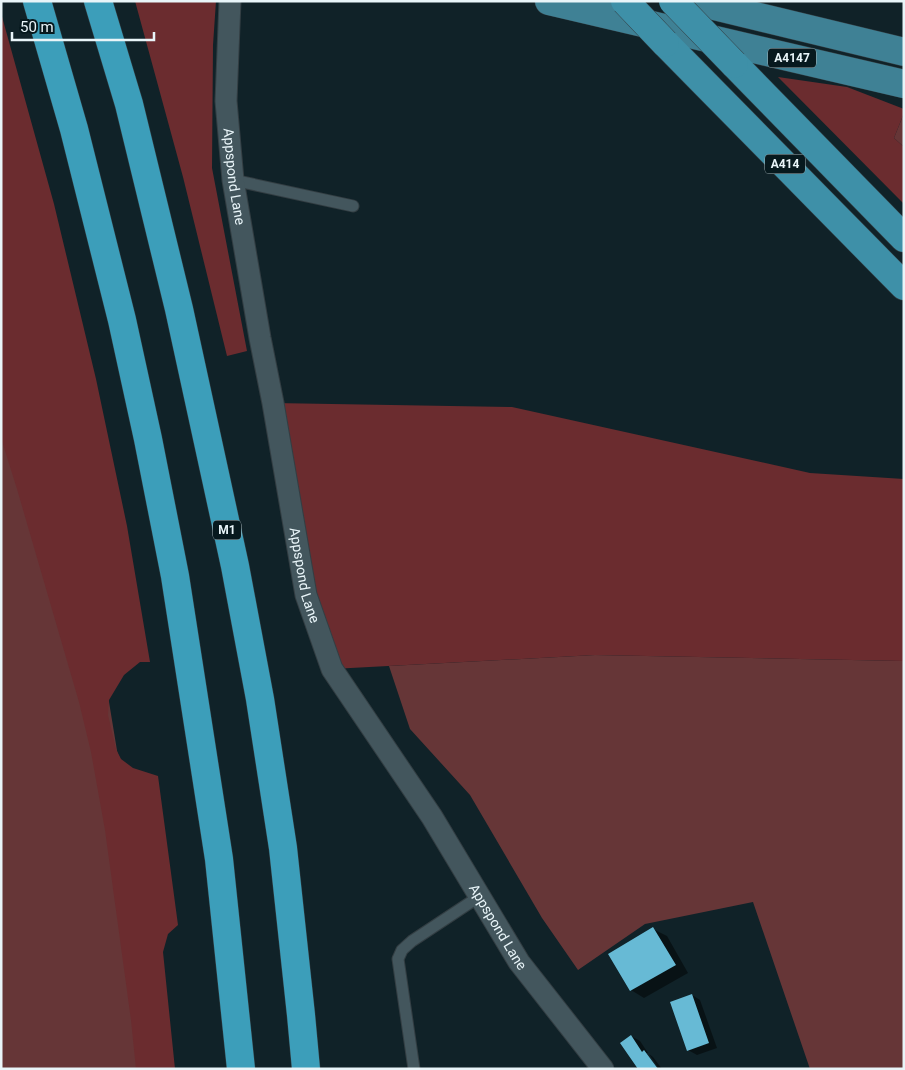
<svg xmlns="http://www.w3.org/2000/svg" width="905" height="1070" viewBox="0 0 905 1070" font-family="Roboto,sans-serif">
<rect width="100%" height="100%" fill="#102228"/>
<!-- green -->
<path fill="#663637" d="M1 94 96 623 126 805 146 1069H1Z
M904 113V147L894 138Z
M595 655 904 661V1069H810L753 902 645 924 578 970 542 918 470 795 410 729 389 666Z"/>
<!-- forest -->
<path fill="#6b2c2f" d="M135 1H216L213 45 212 168 247 351 227 356 183 177Z
M1 13 54 204 96 379 127 526 150 662H140L124 675 109 700 108 715 116 749 121 759 133 768 158 776 178 925 168 934 163 952 175 1069H136L131 1020 105 830 91 752 79 702 17 489 1 438Z
M778 77 847 87 904 109V113L894 138 904 147V204Z
M273 403 512 407 810 473 904 479V661L595 655 332 669Z"/>
<!-- shadow -->
<path fill="#0007" d="M653 929 667 936 688 973 644 998 631 990Z
M692 995 700 1000 717 1048 697 1055 688 1050Z
M631 1036 640 1041 648 1053H645L639 1069Z
M649 1054 653 1057 662 1069H659Z"/>
<!-- building -->
<path fill="#67bad5" d="M653 927 676 965 630 991 608 954Z
M692 994 709 1043 687 1051 670 1002Z
M631 1035 642 1052 644 1050 658 1069H638L620 1043Z"/>
<g fill="none" stroke-linecap="round" stroke-linejoin="round">
<!-- service casing -->
<g stroke="#333e43" stroke-width="13">
<path id="service" d="M233 180 353 206
M414 1069 398 959 402 950 412 941 480 896"/>
</g>
<!-- minor casing -->
<g stroke="#333e43" stroke-width="23">
<g id="minor">
<path id="s1" d="M230 1 226 101 233 180 260 338 273 403 306 595 332 669 432 817 519 962 603 1069"/>
</g>
</g>
<!-- primary casing -->
<g stroke="#333e43" stroke-width="29">
<path id="primary" d="M549 1 904 84
M693 1 904 52"/>
</g>
<!-- trunk casing -->
<g stroke="#333e43" stroke-width="29">
<path id="trunk" d="M665 43 904 286
M734 64 904 238"/>
</g>
<!-- motorway casing -->
<g stroke="#333e43" stroke-width="29">
<path id="motorway" d="M37 1 74 129 122 320 148 439 175 576 219 859 241 1069
M98 1 129 104 179 309 235 566 260 699 283 848 301 1015 306 1069"/>
</g>
<!-- service -->
<use href="#service" stroke="#43565d" stroke-width="11"/>
<!-- minor -->
<use href="#minor" stroke="#43565d" stroke-width="21"/>
<!-- primary -->
<use href="#primary" stroke="#3f8195" stroke-width="28"/>
<!-- trunk -->
<use href="#trunk" stroke="#3e90a8" stroke-width="28"/>
<!-- motorway -->
<use href="#motorway" stroke="#3c9eba" stroke-width="28"/>
<!-- trunk-bridge casing -->
<g stroke="#333e43" stroke-width="29" stroke-linecap="butt">
<path id="trunk-bridge" d="M625 1 665 43
M673 1 734 64"/>
</g>
<!-- trunk-bridge -->
<use href="#trunk-bridge" stroke="#3e90a8" stroke-width="28"/>
</g>
<g text-anchor="middle" dominant-baseline="central" stroke-width="5" stroke-linejoin="round" paint-order="stroke">
<!-- shield labels -->
<g fill="#07191e" stroke="#a5b3b7" stroke-width="1">
<rect x="768" y="48.5" width="48" height="19" rx="4"/>
<rect x="765" y="154.5" width="40" height="19" rx="4"/>
<rect x="213" y="520.5" width="28" height="19" rx="4"/>
</g>
<g font-size="12" font-weight="bold" fill="#e9f5f9">
<text x="792" y="58">A4147</text>
<text x="785" y="164">A414</text>
<text x="227" y="530">M1</text>
</g>
<!-- street labels -->
<g font-size="14" fill="#e9f5f9" stroke="#07191e">
<text stroke="none"><textPath href="#s1" startOffset="176">Appspond Lane</textPath></text>
<text stroke="none"><textPath href="#s1" startOffset="581">Appspond Lane</textPath></text>
<text stroke="none"><textPath href="#s1" startOffset="986">Appspond Lane</textPath></text>
</g>
</g>
<!-- border -->
<rect width="905" height="1070" fill="none" stroke="#e9f5f9" stroke-width="5"/>
<!-- scale -->
<path d="M12 32v8h142v-8" fill="none" stroke="#e9f5f9" stroke-width="2.5"/>
<text x="20" y="32" font-size="15" fill="#e9f5f9" stroke="#07191e" stroke-width="4" paint-order="stroke">50 m</text>
</svg>
